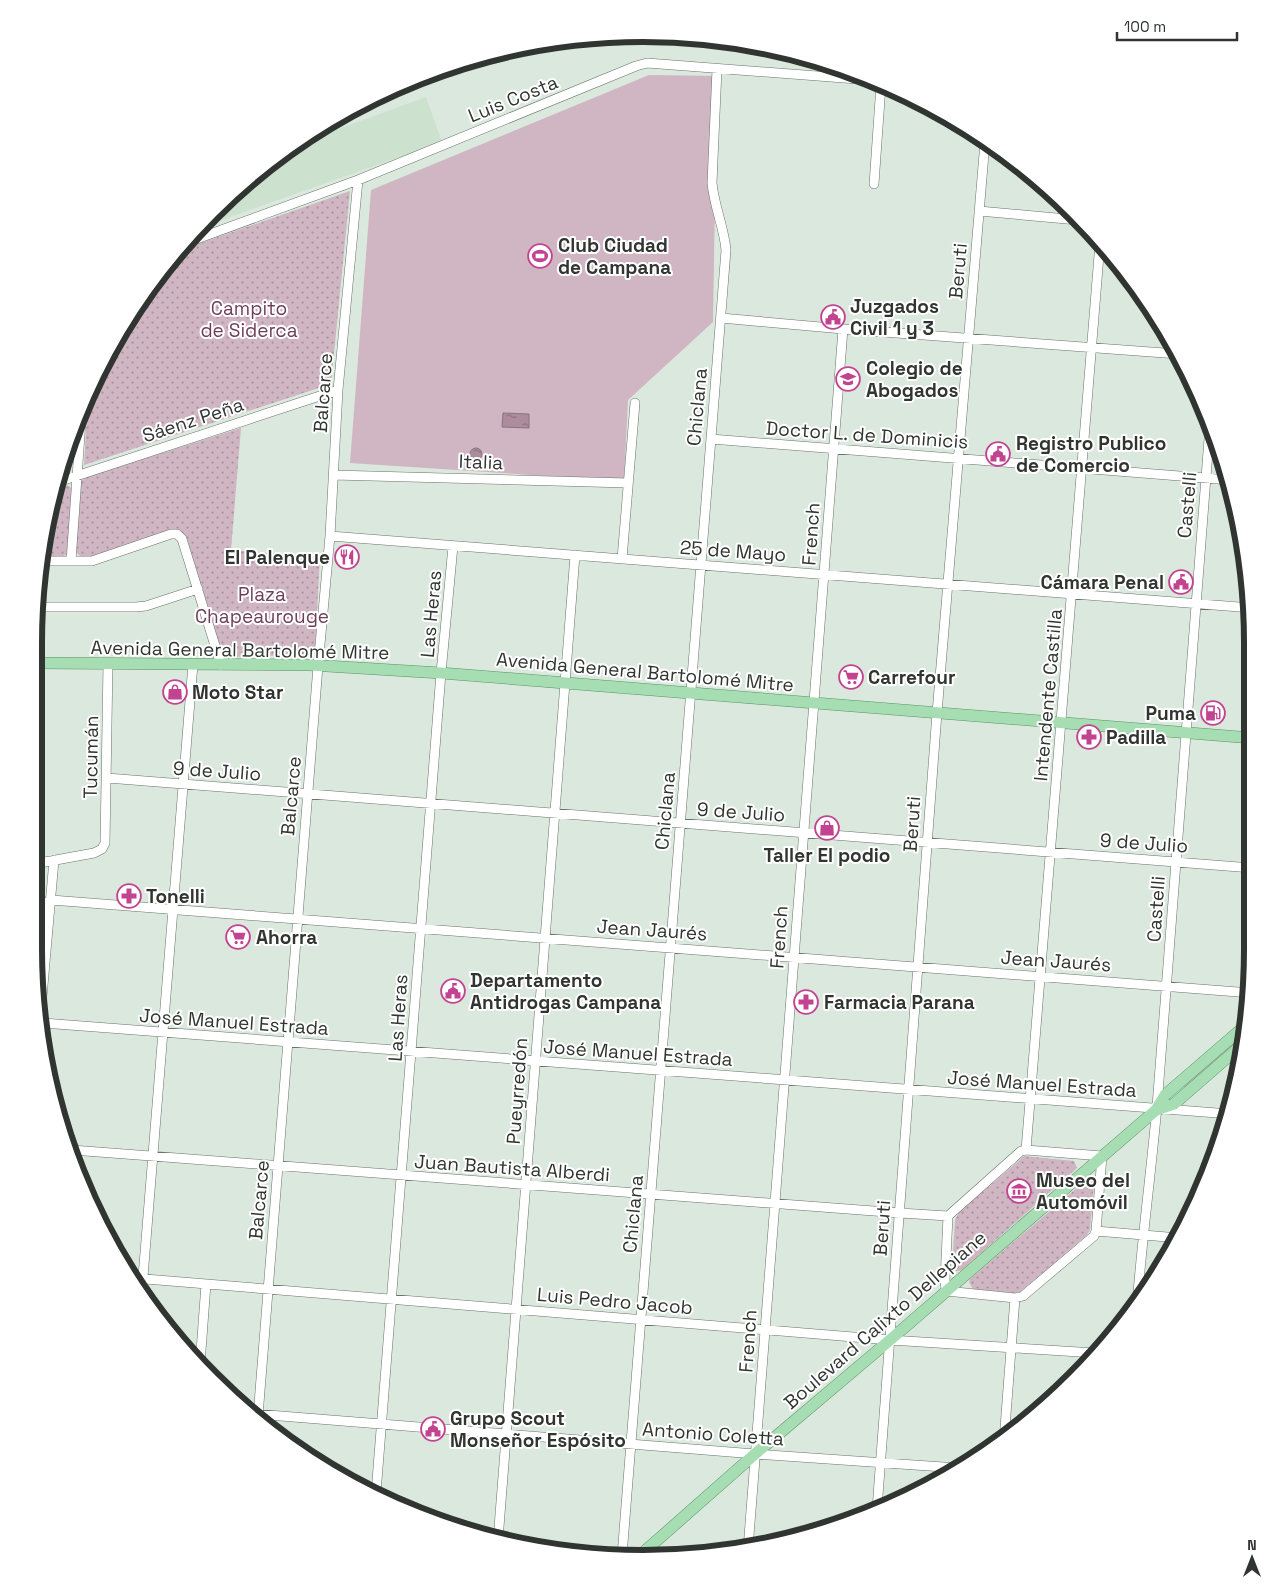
<svg xmlns="http://www.w3.org/2000/svg" width="1287" height="1593" viewBox="0 0 1287 1593" font-family="'Space Grotesk',sans-serif">
<defs>
<pattern id="grass-tufts" width="24" height="20" patternUnits="userSpaceOnUse" patternTransform="scale(1.25)"><rect width="24" height="20" fill="#d0b5c2"/><path d="M3 7l-1-3M5 7V3M7 7l1-3M15 17l-1-3M17 17v-4M19 17l1-3" fill="none" stroke="#a9949e"/></pattern>
<pattern id="park-dots" width="8" height="8" patternUnits="userSpaceOnUse" patternTransform="scale(1.25)"><rect width="8" height="8" fill="#d0b5c2"/><path d="M2 2h.1M6 6h.1" fill="none" stroke="#a9949e" stroke-width="1.8" stroke-linecap="round"/></pattern>
<pattern id="water-ripples" width="26" height="14" patternUnits="userSpaceOnUse" patternTransform="scale(1.25)"><rect width="26" height="14" fill="#ad8d9d"/><path d="M2 4q2-2 4 0t4 0M15 11q2-2 4 0t4 0" fill="none" stroke="#8d7481"/></pattern>
</defs>
<rect width="100%" height="100%" fill="#dbe8dd"/>
<!-- built -->
<path fill="#cde1cf" d="M426 97 442 142 199 228 272 160 300 143Z"/>
<!-- grass -->
<path fill="url(#grass-tufts)" d="M1245 1030 1244 1040 1186 1090 1182 1085Z"/>
<!-- park -->
<path fill="url(#park-dots)" d="M350 191 331 384 84 465 88 395 116 338 178 251Z
M241 428 231 550 320 557 315 648 313 652 308 655 229 657 224 653 220 646 187 539 183 533 177 530 92 557 82 558 76 552 79 486 81 481 87 477Z
M63 485 69 486 73 491 68 550 67 554 61 558H41L46 524 57 487Z
M1024 1156 1074 1161 1077 1168 963 1269 959 1271H954L952 1268 955 1220 959 1212Z
M1089 1180 1094 1184 1090 1230 1087 1235 1021 1291 1015 1293 973 1289 969 1282 970 1279 1085 1181Z"/>
<!-- garden -->
<path fill="#d0b5c2" d="M649 75 717 76 713 322 628 400 624 481 350 463 371 190Z"/>
<!-- water -->
<path fill="url(#water-ripples)" stroke="#88737d" d="M503 413 529 414V428L502 427Z
M470 454a6 6 0 1 1 12 0a6 6 0 1 1-12 0Z"/>
<g fill="none" stroke-linecap="round" stroke-linejoin="round">
<!-- minor casing -->
<g stroke="#687469" stroke-width="10">
<path id="minor" d="M874 184 881 85
M979 211 1078 220
M183 244 358 180 636 66 647 63 870 80
M721 318 843 329 1178 354
M711 439 1230 480
M334 475 627 483
M58 482 338 390
M330 536 1252 608
M622 559 635 403
M41 561H92L171 534H177L182 539 221 665
M71 561 82 407
M35 607H136L146 606 198 589
M107 778 1252 868
M34 864 94 853 102 849 105 843 108 664
M34 890 50 911
M51 900 1251 993
M41 1008 54 860
M43 1023 1230 1114
M72 1150 900 1213 948 1216
M1026 1150 1100 243
M1026 1150 1102 1156 1096 1231 1094 1236 1023 1296 1015 1298 946 1291 945 1280 948 1216 1021 1151Z
M1096 1231 1179 1238
M133 1278 890 1340 1095 1353
M142 1289 193 664
M1137 1305C1142 1239 1151 1173 1157 1106 1175 880 1191 653 1210 426
M200 1364 206 1284
M256 1414 755 1454 958 1468
M258 1416 318 666 330 536 338 390 358 180
M1004 1440 1015 1298
M376 1493 441 673 453 546
M877 1509 937 713 985 142
M498 1540 575 555
M748 1549 843 329
M622 1556 726 250C724 227 714 206 712 183L717 69"/>
</g>
<!-- major casing -->
<g stroke="#589463" stroke-width="12">
<path id="major" d="M35 663 310 665 441 673 1252 738
M1156 1110 1174 1104 1243 1044
M637 1558 755 1454 890 1340 1156 1110 1165 1095 1246 1025"/>
</g>
<!-- minor -->
<use href="#minor" stroke="#fff" stroke-width="9"/>
<!-- major -->
<use href="#major" stroke="#a7ddb2" stroke-width="11"/>
</g>
<!-- icons -->
<defs>
<g id="stadium-ring" transform="scale(1.25)"><circle r="9.5" fill="#fff" stroke="#c24491" stroke-width="1.5"/><path d="M0-5a6.5 5 0 1 0 0 10a6.5 5 0 1 0 0-10ZM-3.5-1.8h7v3.6h-7Z" fill="#c24491"/></g>
<g id="civic-ring" transform="scale(1.25)"><circle r="9.5" fill="#fff" stroke="#c24491" stroke-width="1.5"/><path d="M-.6-6.5H3V-4.5H.6V-3L4-1V1h2V6H-6V1h2V-1L-.6-3ZM-1.2 2.5V6h2.4V2.5Z" fill="#c24491"/></g>
<g id="university-ring" transform="scale(1.25)"><circle r="9.5" fill="#fff" stroke="#c24491" stroke-width="1.5"/><path d="M0-5L7-2L0 1L-7-2ZM-4 1L0 2.5L4 1V4Q0 6-4 4Z" fill="#c24491"/></g>
<g id="restaurant-ring" transform="scale(1.25)"><circle r="9.5" fill="#fff" stroke="#c24491" stroke-width="1.5"/><path d="M-5-6h1v4h1v-4h1v4h1v-4h1v5L-1.5 .5V6h-2V.5L-5-1ZM5-6V6H3V1.5H1.5Q1.5-4 5-6Z" fill="#c24491"/></g>
<g id="supermarket-ring" transform="scale(1.25)"><circle r="9.5" fill="#fff" stroke="#c24491" stroke-width="1.5"/><path d="M-6-5.5h2.5l.6 2H6L4.5 2H-2.5L-4.4-4H-6ZM-1.5 3.2a1.3 1.3 0 1 0 .1 0ZM3 3.2a1.3 1.3 0 1 0 .1 0Z" fill="#c24491"/></g>
<g id="shop-ring" transform="scale(1.25)"><circle r="9.5" fill="#fff" stroke="#c24491" stroke-width="1.5"/><path d="M-5-2.5h2.3a2.7 3.5 0 0 1 5.4 0H5L5.5 6h-11ZM-1.5-2.5h3a1.5 2.3 0 0 0-3 0Z" fill="#c24491"/></g>
<g id="fuel-ring" transform="scale(1.25)"><circle r="9.5" fill="#fff" stroke="#c24491" stroke-width="1.5"/><path d="M-5.5-6h7V0h2V4h1.3V-2.5L3-4.5l.8-.8L6-3V5H2.5V1h-1V6h-7ZM-4.2-4.7v3.2H.2V-4.7Z" fill="#c24491"/></g>
<g id="pharmacy-ring" transform="scale(1.25)"><circle r="9.5" fill="#fff" stroke="#c24491" stroke-width="1.5"/><path d="M-2-6h4v4h4v4h-4v4h-4v-4h-4v-4h4Z" fill="#c24491"/></g>
<g id="museum-ring" transform="scale(1.25)"><circle r="9.5" fill="#fff" stroke="#c24491" stroke-width="1.5"/><path d="M0-6L6-3V-2H-6V-3ZM-5-1h2V3h-2ZM-1-1h2V3h-2ZM3-1h2V3H3ZM-6 4H6V6H-6Z" fill="#c24491"/></g>
</defs>
<g fill-rule="evenodd">
<use href="#stadium-ring" x="540" y="256"/>
<use href="#civic-ring" x="833" y="317"/>
<use href="#university-ring" x="848" y="379"/>
<use href="#civic-ring" x="998" y="454"/>
<use href="#restaurant-ring" x="347" y="557"/>
<use href="#civic-ring" x="1181" y="582"/>
<use href="#supermarket-ring" x="851" y="677"/>
<use href="#shop-ring" x="175" y="692"/>
<use href="#fuel-ring" x="1213" y="713"/>
<use href="#pharmacy-ring" x="1089" y="737"/>
<use href="#shop-ring" x="827" y="828"/>
<use href="#pharmacy-ring" x="129" y="896"/>
<use href="#supermarket-ring" x="238" y="937"/>
<use href="#civic-ring" x="453" y="991"/>
<use href="#pharmacy-ring" x="806" y="1002"/>
<use href="#museum-ring" x="1019" y="1191"/>
<use href="#civic-ring" x="433" y="1429"/>
</g>
<g text-anchor="middle" dominant-baseline="central" stroke-width="4" stroke-linejoin="round" paint-order="stroke">
<!-- street labels -->
<g font-size="19" fill="#303531" stroke="#fff">
<text transform="translate(513 99) rotate(-22)">Luis Costa</text>
<text transform="translate(958 271) rotate(-85)">Beruti</text>
<text transform="translate(323 393) rotate(-86)">Balcarce</text>
<text transform="translate(697 407) rotate(-85)">Chiclana</text>
<text transform="translate(193 420) rotate(-18)">Sáenz Peña</text>
<text transform="translate(867 435) rotate(4)">Doctor L. de Dominicis</text>
<text transform="translate(481 462) rotate(2)">Italia</text>
<text transform="translate(1187 505) rotate(-85)">Castelli</text>
<text transform="translate(811 534) rotate(-86)">French</text>
<text transform="translate(733 551) rotate(4)">25 de Mayo</text>
<text transform="translate(431 614) rotate(-85)">Las Heras</text>
<text transform="translate(240 650) rotate(1)">Avenida General Bartolomé Mitre</text>
<text transform="translate(645 672) rotate(5)">Avenida General Bartolomé Mitre</text>
<text transform="translate(1048 695) rotate(-85)">Intendente Castilla</text>
<text transform="translate(91 757) rotate(-89)">Tucumán</text>
<text transform="translate(217 771) rotate(4)">9 de Julio</text>
<text transform="translate(291 796) rotate(-85)">Balcarce</text>
<text transform="translate(665 811) rotate(-85)">Chiclana</text>
<text transform="translate(741 812) rotate(4)">9 de Julio</text>
<text transform="translate(912 824) rotate(-86)">Beruti</text>
<text transform="translate(1144 843) rotate(4)">9 de Julio</text>
<text transform="translate(1156 909) rotate(-86)">Castelli</text>
<text transform="translate(652 930) rotate(4)">Jean Jaurés</text>
<text transform="translate(779 937) rotate(-86)">French</text>
<text transform="translate(1056 961) rotate(4)">Jean Jaurés</text>
<text transform="translate(398 1018) rotate(-86)">Las Heras</text>
<text transform="translate(234 1022) rotate(4)">José Manuel Estrada</text>
<text transform="translate(638 1053) rotate(4)">José Manuel Estrada</text>
<text transform="translate(1042 1084) rotate(4)">José Manuel Estrada</text>
<text transform="translate(517 1091) rotate(-86)">Pueyrredón</text>
<text transform="translate(512 1168) rotate(4)">Juan Bautista Alberdi</text>
<text transform="translate(259 1200) rotate(-85)">Balcarce</text>
<text transform="translate(633 1214) rotate(-85)">Chiclana</text>
<text transform="translate(882 1228) rotate(-86)">Beruti</text>
<text transform="translate(615 1301) rotate(5)">Luis Pedro Jacob</text>
<text transform="translate(885 1320) rotate(-41)">Boulevard Calixto Dellepiane</text>
<text transform="translate(748 1341) rotate(-86)">French</text>
<text transform="translate(713 1434) rotate(4)">Antonio Coletta</text>
</g>
<!-- poi labels -->
<g font-size="19" font-weight="bold" fill="#303531" stroke="#fff" text-anchor="start">
<text x="558" y="245">Club Ciudad<tspan x="558" dy="22">de Campana</tspan></text>
<text x="850" y="306">Juzgados<tspan x="850" dy="22">Civil 1 y 3</tspan></text>
<text x="866" y="368">Colegio de<tspan x="866" dy="22">Abogados</tspan></text>
<text x="1016" y="443">Registro Publico<tspan x="1016" dy="22">de Comercio</tspan></text>
<text x="330" y="557" text-anchor="end">El Palenque</text>
<text x="1164" y="582" text-anchor="end">Cámara Penal</text>
<text x="868" y="677">Carrefour</text>
<text x="192" y="692">Moto Star</text>
<text x="1196" y="713" text-anchor="end">Puma</text>
<text x="1106" y="737">Padilla</text>
<text x="827" y="855" text-anchor="middle">Taller El podio</text>
<text x="146" y="896">Tonelli</text>
<text x="256" y="937">Ahorra</text>
<text x="470" y="980">Departamento<tspan x="470" dy="22">Antidrogas Campana</tspan></text>
<text x="824" y="1002">Farmacia Parana</text>
<text x="1036" y="1180">Museo del<tspan x="1036" dy="22">Automóvil</tspan></text>
<text x="450" y="1418">Grupo Scout<tspan x="450" dy="22">Monseñor Espósito</tspan></text>
</g>
<!-- park labels -->
<g font-size="19" fill="#6e3f59" stroke="#fff">
<text x="249" y="308">Campito<tspan x="249" dy="22">de Siderca</tspan></text>
<text x="262" y="594">Plaza<tspan x="262" dy="22">Chapeaurouge</tspan></text>
</g>
</g>
<!-- crop -->
<path d="M0 0H1287V1593H0ZM643 42H643A601 601 0 0 1 1244 643V949A601 601 0 0 1 643 1550H643A601 601 0 0 1 42 949V643A601 601 0 0 1 643 42Z" fill="#fff" fill-rule="evenodd"/>
<path fill="none" stroke="#303531" stroke-width="6" d="M643 42H643A601 601 0 0 1 1244 643V949A601 601 0 0 1 643 1550H643A601 601 0 0 1 42 949V643A601 601 0 0 1 643 42Z"/>
<!-- north arrow -->
<g transform="translate(1252 1558)" stroke="#ffffff" stroke-width="4" paint-order="stroke">
<path d="M0-4L9 19L0 12L-9 19Z" fill="#303531"/>
<text y="-8" font-size="14" font-weight="bold" text-anchor="middle" fill="#303531">N</text>
</g>
<!-- scale -->
<path d="M1117 32v8h120v-8" fill="none" stroke="#303531" stroke-width="2.5"/>
<text x="1124" y="32" font-size="15" fill="#303531" stroke="#ffffff" stroke-width="4" paint-order="stroke">100 m</text>
</svg>
